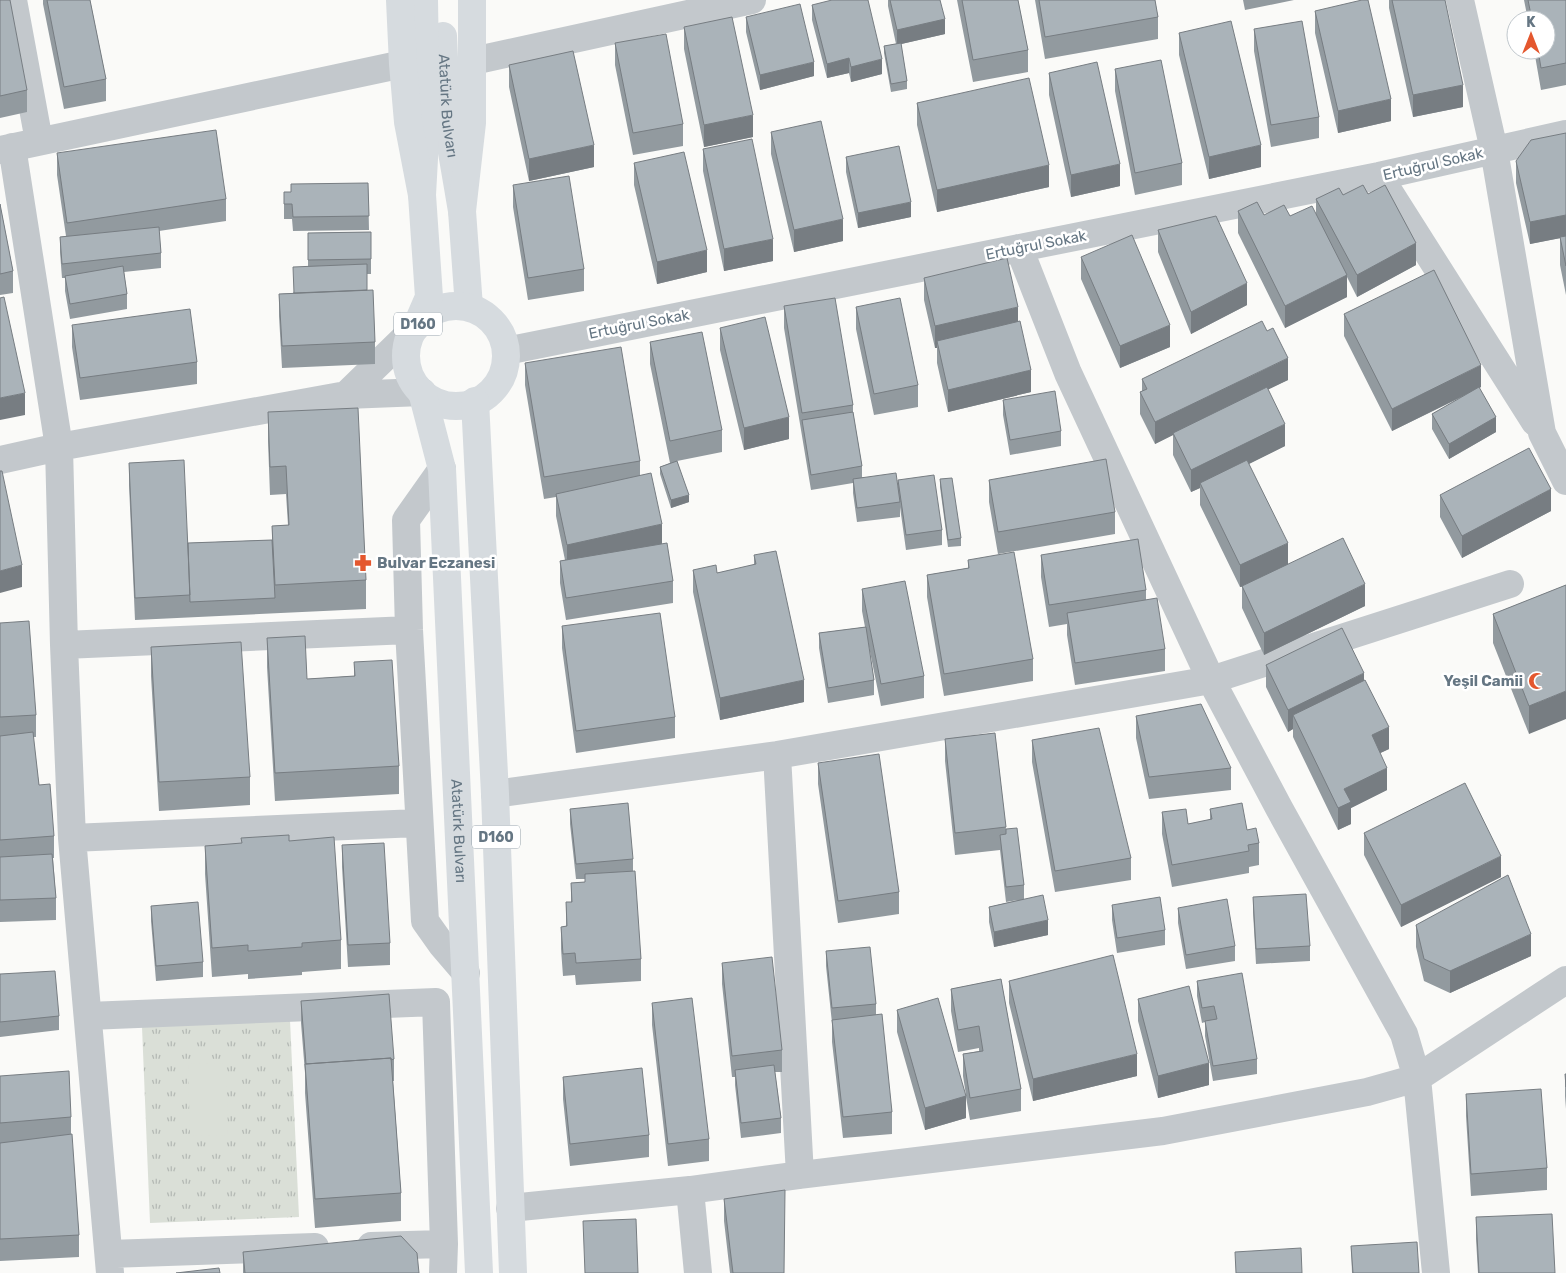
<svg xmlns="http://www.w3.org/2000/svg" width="1566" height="1273" viewBox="0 0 1566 1273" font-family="Rubik,sans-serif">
<defs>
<pattern id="grass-tufts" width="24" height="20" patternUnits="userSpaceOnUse" patternTransform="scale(1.25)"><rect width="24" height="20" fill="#dadfd7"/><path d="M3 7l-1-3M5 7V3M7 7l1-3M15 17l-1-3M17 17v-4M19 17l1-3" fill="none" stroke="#b4b9b4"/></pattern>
</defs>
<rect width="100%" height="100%" fill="#fafaf8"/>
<!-- grass -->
<path fill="url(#grass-tufts)" d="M290 1020 299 1217 150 1223 142 1027Z"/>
<!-- pitch -->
<path fill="#dadfd7" d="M226 1063 228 1135 190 1136 188 1064Z"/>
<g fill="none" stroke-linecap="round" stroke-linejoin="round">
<!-- minor -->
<path stroke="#c3c8cc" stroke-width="28" d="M13 0 39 141
M1460 0 1494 150 1542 433 1566 481
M473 61 752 0
M12 147 59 447 64 645 72 838 110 1273
M0 150 403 64
M1379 176 1535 422
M1019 248 1068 373 1211 680 1279 808 1404 1034 1417 1078 1436 1273
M416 327 346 395 422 392
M506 351 1379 176 1566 134
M0 460 59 447 346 395
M442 469 406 520 409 630 425 921 442 945 466 973
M64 645 409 630
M777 755 800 1175
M495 794 777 755 1211 680 1510 584
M72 838 418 823
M88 1016 436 1002 444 1244 443 1273
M690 1190 698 1273
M510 1208 690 1190 800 1175 1163 1131 1367 1092 1417 1078 1566 980
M371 1246 444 1244
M109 1254 315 1247"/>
<!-- primary -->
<g stroke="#d6dbdf" stroke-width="28">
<path id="s1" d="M443 36 447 123 462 211 469 307"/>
<circle cx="456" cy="356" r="50"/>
<path d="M416 327 429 297 422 195 426 122 424 0"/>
<path id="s2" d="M422 392 442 469 479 1273"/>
<path d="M475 401 495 794 513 1273"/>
</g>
<!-- trunk -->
<path stroke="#d6dbdf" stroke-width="28" d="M400 0 403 64 408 122 422 195
M462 211 472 123V0"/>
</g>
<!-- wall -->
<path fill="#929a9f" d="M0 0 27 90V112L0 118Z
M43 0H90L106 79V101L64 109 43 4Z
M888 0H940L945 34 901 44 907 81V89L891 92 884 53V46L896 44 888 6Z
M957 0H1018L1028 50V72L973 82Z
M1035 0H1155L1158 17V39L1045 59Z
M1243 0H1294L1245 10Z
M1389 0H1445L1463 107 1413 117 1389 8Z
M1524 0H1566V85L1541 90 1534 50H1546V20H1528Z
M812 5 882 74 851 82 849 73 827 78 812 20Z
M1315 11 1391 121 1338 133 1315 33Z
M746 17 814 76 760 90 746 32Z
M684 27 753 137 704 147 684 49Z
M1254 29 1319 117V138L1271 147 1254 51Z
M1179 33 1261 167 1209 179 1179 55Z
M615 43 683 124V146L633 155 615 65Z
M509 65 594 167 529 181 509 87Z
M1115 69 1182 163V185L1135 195 1115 91Z
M1049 73 1120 186 1071 197 1049 95Z
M917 103 1049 187 937 212 917 125Z
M771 132 843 241 794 252 771 154Z
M1566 133V295L1560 265V238L1530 244 1516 183V161Z
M703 149 773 261 724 271 703 171Z
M57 153 226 199V221L159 231 161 253V268L124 272 127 294V309L70 319 65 291V278H62L60 252V237L66 236 57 175Z
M846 157 911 217 858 228 846 172Z
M634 163 707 272 657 284 634 185Z
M368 183 369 230 293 231 292 219H284V192H291Z
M513 185 584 269V291L528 300 513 207Z
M1368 194 1416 265 1357 297 1347 277V297L1285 328 1238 233V211L1264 215 1290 216 1316 215V199L1343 195Z
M0 204 13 271V293L0 295Z
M1158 230 1247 305 1191 334 1158 252Z
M371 232V274H367V290L375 342V364L282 368 279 316V294L293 293 308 266V233Z
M1081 257 1170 347 1120 368 1081 279Z
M924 278 1018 322 1031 392 948 412 937 363V348H935L924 300Z
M784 306 853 405V412L862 466V477L898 487V480L942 530V545L906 550 900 507V517L857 522 853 493V483L811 490 784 328Z
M856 307 918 385V407L874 415 856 329Z
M1344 314 1481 387 1479 388 1496 432 1449 459 1432 429V414L1470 393 1392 431 1344 336Z
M72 325 197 362V384L80 400 72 347Z
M720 328 789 439 744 450 720 350Z
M650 342 722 430V452L677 461 689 502 671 508 660 474V467L670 463 650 364Z
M525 363 640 461V475L662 544 673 581V603L566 620 560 583V561L565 560 556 516V497L544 499 525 385Z
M1142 379 1288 380 1268 389 1285 446 1249 464 1288 564 1365 606 1264 655 1242 608V587H1240L1200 505V488L1191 492 1173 455V435L1155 444 1140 414V392L1142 391Z
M1003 400 1061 431V446L1010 455 1003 415Z
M268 412 366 580V609L135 620 129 485V463L188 543 272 540V526L288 525 286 494 270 495 268 441Z
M940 479 961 538V546L948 547 940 487Z
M989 480 1115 512V534L998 554 989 502Z
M1440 495 1551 511 1462 558 1440 517Z
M754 555 804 702 720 720 693 592V570L717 573 754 565Z
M1041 555 1146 590V600L1165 649V671L1075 685 1067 635V624L1049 627 1041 577Z
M968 560 1033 659V681L944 696 927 597V575L968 568Z
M1566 585 1529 734 1493 643V614Z
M862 589 924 676V698L881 706 867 637 874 680V695L828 703 819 648V633L865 627 862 611Z
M0 623 36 715V737H33L39 785 54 836V858H53L56 898V920L0 922Z
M562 626 675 717V738L576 753 562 648Z
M267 638 307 679 354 676V662L399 766V794L275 801 267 667Z
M151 647 250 777V805L159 811 151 676Z
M1266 665 1364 680 1389 749 1380 753 1387 790 1351 808V824L1338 830 1293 737V729L1288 732 1266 687Z
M1136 716 1231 768V790L1149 799 1136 738Z
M995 733 1006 829 1024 885V899L1048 935 994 947 989 922V907L1018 900 1006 902 1000 850 955 855 945 761V739Z
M1032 740 1131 858V880L1055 892 1032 762Z
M818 763 899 892V914L838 923 818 784Z
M570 809 633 859V871L641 959V981L576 985 575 975 563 976 561 949V927L566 926V902H571V883L585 882V879H576L570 824Z
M1210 809 1259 843V865L1249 867V873L1172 887 1162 834V812L1188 824 1210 820Z
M1364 833 1501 877 1401 927 1364 855Z
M289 841 341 940V969L302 972V975L248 979V974L212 977 205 874V846Z
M342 845 390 943V965L348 967 342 867Z
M1253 897 1310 946V961L1256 964 1253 912Z
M1112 905 1165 930V945L1117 953 1112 920Z
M151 906 203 962V977L156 981 151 921Z
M1178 908 1235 946V961L1186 969 1178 923Z
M1416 925 1531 956 1450 993 1424 981 1416 947Z
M826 951 876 1004V1015L892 1112V1134L843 1138 832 1042V1023L826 966Z
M722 963 782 1050V1072H775L781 1118V1133L741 1138 735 1085V1077H732L722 984Z
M0 974 59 1016V1030L0 1037Z
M1001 979 1021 1089V1111L970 1120 966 1097V1118L925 1130 897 1032V1010L966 1095 963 1076V1054L979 1051V1048L958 1052 951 1011V989Z
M1009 981 1137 1076 1033 1101 1009 1003Z
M1197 981 1257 1059V1074L1213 1081 1205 1036V1022L1202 1023 1197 996Z
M1138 999 1209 1085 1158 1098 1138 1021Z
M301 1001 394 1059V1081H393L401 1193V1221L315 1228 305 1093V1073L301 1023Z
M652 1003 709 1139V1161L668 1166 652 1025Z
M1565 1074H1566V1109L1565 1096Z
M0 1076 71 1117V1135L79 1235V1257L0 1261Z
M563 1077 649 1135V1157L570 1166 563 1099Z
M1466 1094 1547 1168V1190L1471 1196 1466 1116Z
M724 1199 784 1273H730L724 1221Z
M1476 1217 1555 1273H1478L1476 1239Z
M1351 1246 1419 1273H1352Z
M243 1252 419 1273H243Z"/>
<!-- shaded-wall -->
<path fill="#777d82" d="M945 19V34L897 45V30Z
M849 58V73L827 78V64Z
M882 59V74L851 82V67Z
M814 62V76L760 90V75Z
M1463 85V107L1413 117V95Z
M1391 99V121L1338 133V111Z
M753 115V137L704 147V125Z
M594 145V167L529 181V159Z
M1261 145V167L1209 179V157Z
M1120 164V186L1071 197V175Z
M1049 165V187L937 212V190Z
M911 202V217L858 228V213Z
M1566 215V237L1530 244V222Z
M843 219V241L794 252V230Z
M773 239V261L724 271V249Z
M1416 243V265L1357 297V275Z
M707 250V272L657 284V262Z
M1347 275V297L1285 328V306Z
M1247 283V305L1191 334V312Z
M1018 307V329L937 341V348H935V326Z
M1170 325V347L1120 368V346Z
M1288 358V380L1174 435 1173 433V435L1155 444V422Z
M1481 365V387L1392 431V409Z
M1031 370V392L948 412V390Z
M25 393V415L0 420V398Z
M789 417V439L744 450V428Z
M1496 417V432L1449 459V444Z
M1285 424V446L1202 487 1200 483V488L1191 492V470Z
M1551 489V511L1462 558V536Z
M689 495V502L671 508V500Z
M662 524V546L567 567V545Z
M1288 543V565L1240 587V565Z
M22 565V587L0 593V571Z
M1365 584V606L1264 655V633Z
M1364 673V695L1293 715V729L1288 732V710Z
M804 680V702L720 720V698Z
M1566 691V719L1529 734V706Z
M1389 727V749L1372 757V735Z
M1387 768V790L1351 808V824L1338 830V808L1344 789Z
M1501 856V877L1401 927V905Z
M1048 920V935L994 947V932Z
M1531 934V956L1450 993V971Z
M1137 1054V1076L1033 1101V1079Z
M1209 1063V1085L1158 1098V1076Z
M966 1096V1118L925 1130V1108Z"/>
<!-- building -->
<path fill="#aab3b9" stroke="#777d82" d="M0 0H10L27 90 0 96Z
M47 0H90L106 79 64 87Z
M832 0H868L882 59 851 67 849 58 827 64 812 5Z
M890 0H940L945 19 897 30Z
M962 0H1018L1028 50 973 60Z
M1039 0H1155L1158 17 1045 37Z
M1362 0H1368L1391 99 1338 111 1315 11Z
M1392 0H1445L1463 85 1413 95Z
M1528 0H1566V63L1541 68 1538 50H1546V20H1532Z
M800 4 814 62 760 75 746 17Z
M732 17 753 115 704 125 684 27Z
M1231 21 1261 145 1209 157 1179 33Z
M1302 21 1319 117 1271 125 1254 29Z
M666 34 683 124 633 133 615 43Z
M901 43 907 81 891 84 884 46Z
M573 51 594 145 529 159 509 65Z
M1161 60 1182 163 1135 173 1115 69Z
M1097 62 1120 164 1071 175 1049 73Z
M1029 78 1049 165 937 190 917 103Z
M821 121 843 219 794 230 771 132Z
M216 130 226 199 67 223 57 153Z
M1566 133V215L1530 222 1516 161 1531 140Z
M752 139 773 239 724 249 703 149Z
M899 146 911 202 858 213 846 157Z
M684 152 707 250 657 262 634 163Z
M569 176 584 269 528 278 513 185Z
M368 183 369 216 293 217 292 204H284V192H291V184Z
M1363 185 1368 194 1385 185 1416 243 1357 275 1316 199 1339 188 1343 195Z
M1257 202 1264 215 1284 205 1290 216 1312 206 1347 275 1285 306 1238 211Z
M0 204 13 271 0 274Z
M1216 216 1247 283 1191 312 1158 230Z
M159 227 161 253 62 264 60 237Z
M371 232V259L308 260V233Z
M1132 235 1170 325 1120 346 1081 257Z
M1566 236V266L1560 237Z
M1007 258 1018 307 935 326 924 278Z
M367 264V290L294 293 293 267Z
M123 266 127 294 70 304 65 276Z
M1434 270 1481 365 1392 409 1344 314Z
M373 290 375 342 282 346 279 294Z
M4 297 25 393 0 398V298Z
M835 298 853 405 802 413 784 306Z
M900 298 918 385 874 394 856 307Z
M190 309 197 362 80 378 72 325Z
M765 317 789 417 744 428 720 328Z
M1020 321 1031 370 948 390 937 341Z
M1262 321 1267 331 1273 328 1288 358 1155 422 1140 392 1147 389 1142 379Z
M702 332 722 430 670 441 650 342Z
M621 347 640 461 544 477 525 363Z
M1267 387 1285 424 1191 470 1173 433Z
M1479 387 1496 417 1449 444 1432 414Z
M1055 391 1061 431 1010 440 1003 400Z
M358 408 366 580 275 585 272 526 289 525 286 466 270 467 268 412Z
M853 412 862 466 811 475 802 420Z
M1529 448 1551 489 1462 536 1440 495Z
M1106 459 1115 512 998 532 989 480Z
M184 460 190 595 135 598 129 463Z
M1247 460 1288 543 1240 565 1200 483Z
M677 461 689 495 671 500 660 467Z
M0 471H2L22 565 0 571Z
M651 473 662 524 567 545 556 494Z
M896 473 900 502 857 508 853 479Z
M934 475 942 530 906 535 898 480Z
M952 478 961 538 948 540 940 479Z
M1343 538 1365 584 1264 633 1242 586Z
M1138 539 1146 590 1049 605 1041 555Z
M272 540 275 598 190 602 188 543Z
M667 543 673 581 566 598 560 561Z
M776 551 804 680 720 698 693 570 716 565 717 573 756 564 754 555Z
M1014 552 1033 659 944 674 927 575 969 568 968 560Z
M905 581 924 676 881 684 862 589Z
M1566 585V691L1529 706 1493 614Z
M1157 598 1165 649 1075 663 1067 613Z
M660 613 675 717 576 731 562 626Z
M29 621 36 715 0 717V623Z
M866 627 874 680 828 688 819 633Z
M1342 628 1364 673 1288 710 1266 665Z
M305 636 307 679 355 676 354 662 392 660 399 766 275 773 267 638Z
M241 642 250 777 159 782 151 647Z
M1365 680 1389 727 1372 735 1387 768 1344 789 1351 802 1338 808 1293 715Z
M1201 704 1231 768 1149 777 1136 716Z
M1099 728 1131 858 1055 871 1032 740Z
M33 732 39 785 50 784 54 836 0 840V736Z
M995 733 1006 827 955 833 945 739Z
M879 754 899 892 838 901 818 763Z
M1465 783 1501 856 1401 905 1364 833Z
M628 803 633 859 576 864 570 809Z
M1242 803 1247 830 1256 828 1259 843 1248 845 1249 851 1172 865 1162 812 1186 809 1188 824 1212 819 1210 809Z
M1017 828 1024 885 1006 887 1000 835 1006 834V829Z
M289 835V841L334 837 341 940 302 943V947L248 951V945L212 948 205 846 242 843 241 838Z
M384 843 390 943 348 945 342 845Z
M52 854 56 898 0 900V857Z
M635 871 641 959 576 963 575 953 563 954 561 927 567 926 566 902H572L571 883 585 882V874Z
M1508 875 1531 934 1450 971 1424 959 1416 925Z
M1306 894 1310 946 1256 949 1253 897Z
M1043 895 1048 920 994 932 989 907Z
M1160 897 1165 930 1117 938 1112 905Z
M1227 899 1235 946 1186 955 1178 908Z
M198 902 203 962 156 966 151 906Z
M870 947 876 1004 832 1008 826 951Z
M1113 955 1137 1054 1033 1079 1009 981Z
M772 957 782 1050 732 1056 722 963Z
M55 971 59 1016 0 1022V974Z
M1242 973 1257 1059 1213 1066 1205 1021 1217 1019 1214 1006 1202 1008 1197 981Z
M1001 979 1021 1089 970 1098 963 1054 983 1051 979 1026 958 1030 951 989Z
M1189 986 1209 1063 1158 1076 1138 999Z
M389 994 394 1059 391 1060V1058L306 1064 301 1001Z
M692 998 709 1139 668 1144 652 1003Z
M938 998 966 1096 925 1108 897 1010Z
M882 1014 892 1112 843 1117 832 1020Z
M391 1058 401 1193 315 1199 305 1064Z
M774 1065 781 1118 741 1123 735 1070Z
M642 1068 649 1135 570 1144 563 1077Z
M69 1071 71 1117 0 1123V1076Z
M1565 1074H1566V1087Z
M1541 1089 1547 1168 1471 1174 1466 1094Z
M72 1134 79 1235 0 1239V1143Z
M785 1190 784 1273H733L724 1199Z
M1552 1214 1555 1273H1479L1476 1217Z
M636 1219 638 1273H585L583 1221Z
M401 1236 417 1253 419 1273H245L243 1252Z
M1417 1242 1419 1273H1353L1351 1246Z
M1301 1248 1302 1273H1236L1235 1252Z
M219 1268 220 1273H176Z"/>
<!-- icons -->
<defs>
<g id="pharmacy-bare" transform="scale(1.35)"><path d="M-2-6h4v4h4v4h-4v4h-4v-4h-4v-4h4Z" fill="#e4572e" stroke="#fff" stroke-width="2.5" paint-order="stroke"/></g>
<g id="mosque-bare" transform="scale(1.35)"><path d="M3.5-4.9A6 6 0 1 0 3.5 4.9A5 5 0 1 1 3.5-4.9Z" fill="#e4572e" stroke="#fff" stroke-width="2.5" paint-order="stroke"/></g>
</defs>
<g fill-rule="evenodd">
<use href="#pharmacy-bare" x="363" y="563"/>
<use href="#mosque-bare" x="1537" y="681"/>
</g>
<g text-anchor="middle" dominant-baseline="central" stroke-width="5" stroke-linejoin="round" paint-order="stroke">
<!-- shield labels -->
<g fill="#fff" stroke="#939fa8" stroke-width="1">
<rect x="394" y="312.5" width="48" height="23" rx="4"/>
<rect x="472" y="825.5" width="48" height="23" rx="4"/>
</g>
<g font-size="14" font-weight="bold" fill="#657683">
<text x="418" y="324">D160</text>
<text x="496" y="837">D160</text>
</g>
<!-- street labels -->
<g font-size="15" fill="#657683" stroke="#fff">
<text stroke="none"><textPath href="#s1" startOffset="70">Atatürk Bulvarı</textPath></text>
<text transform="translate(1433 164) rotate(-13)">Ertuğrul Sokak</text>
<text transform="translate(1036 245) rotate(-11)">Ertuğrul Sokak</text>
<text transform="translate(639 324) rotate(-11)">Ertuğrul Sokak</text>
<text stroke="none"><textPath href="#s2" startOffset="442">Atatürk Bulvarı</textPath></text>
</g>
<!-- poi labels -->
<g font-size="15" font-weight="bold" fill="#657683" stroke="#fff" text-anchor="start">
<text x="377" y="563">Bulvar Eczanesi</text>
<text x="1523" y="681" text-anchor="end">Yeşil Camii</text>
</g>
</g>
<!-- north arrow -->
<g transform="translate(1531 35)"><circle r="24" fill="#ffffff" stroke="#c1c8cd"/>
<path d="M0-4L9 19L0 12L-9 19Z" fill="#e4572e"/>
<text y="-8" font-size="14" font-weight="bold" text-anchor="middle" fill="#657683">K</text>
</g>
</svg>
